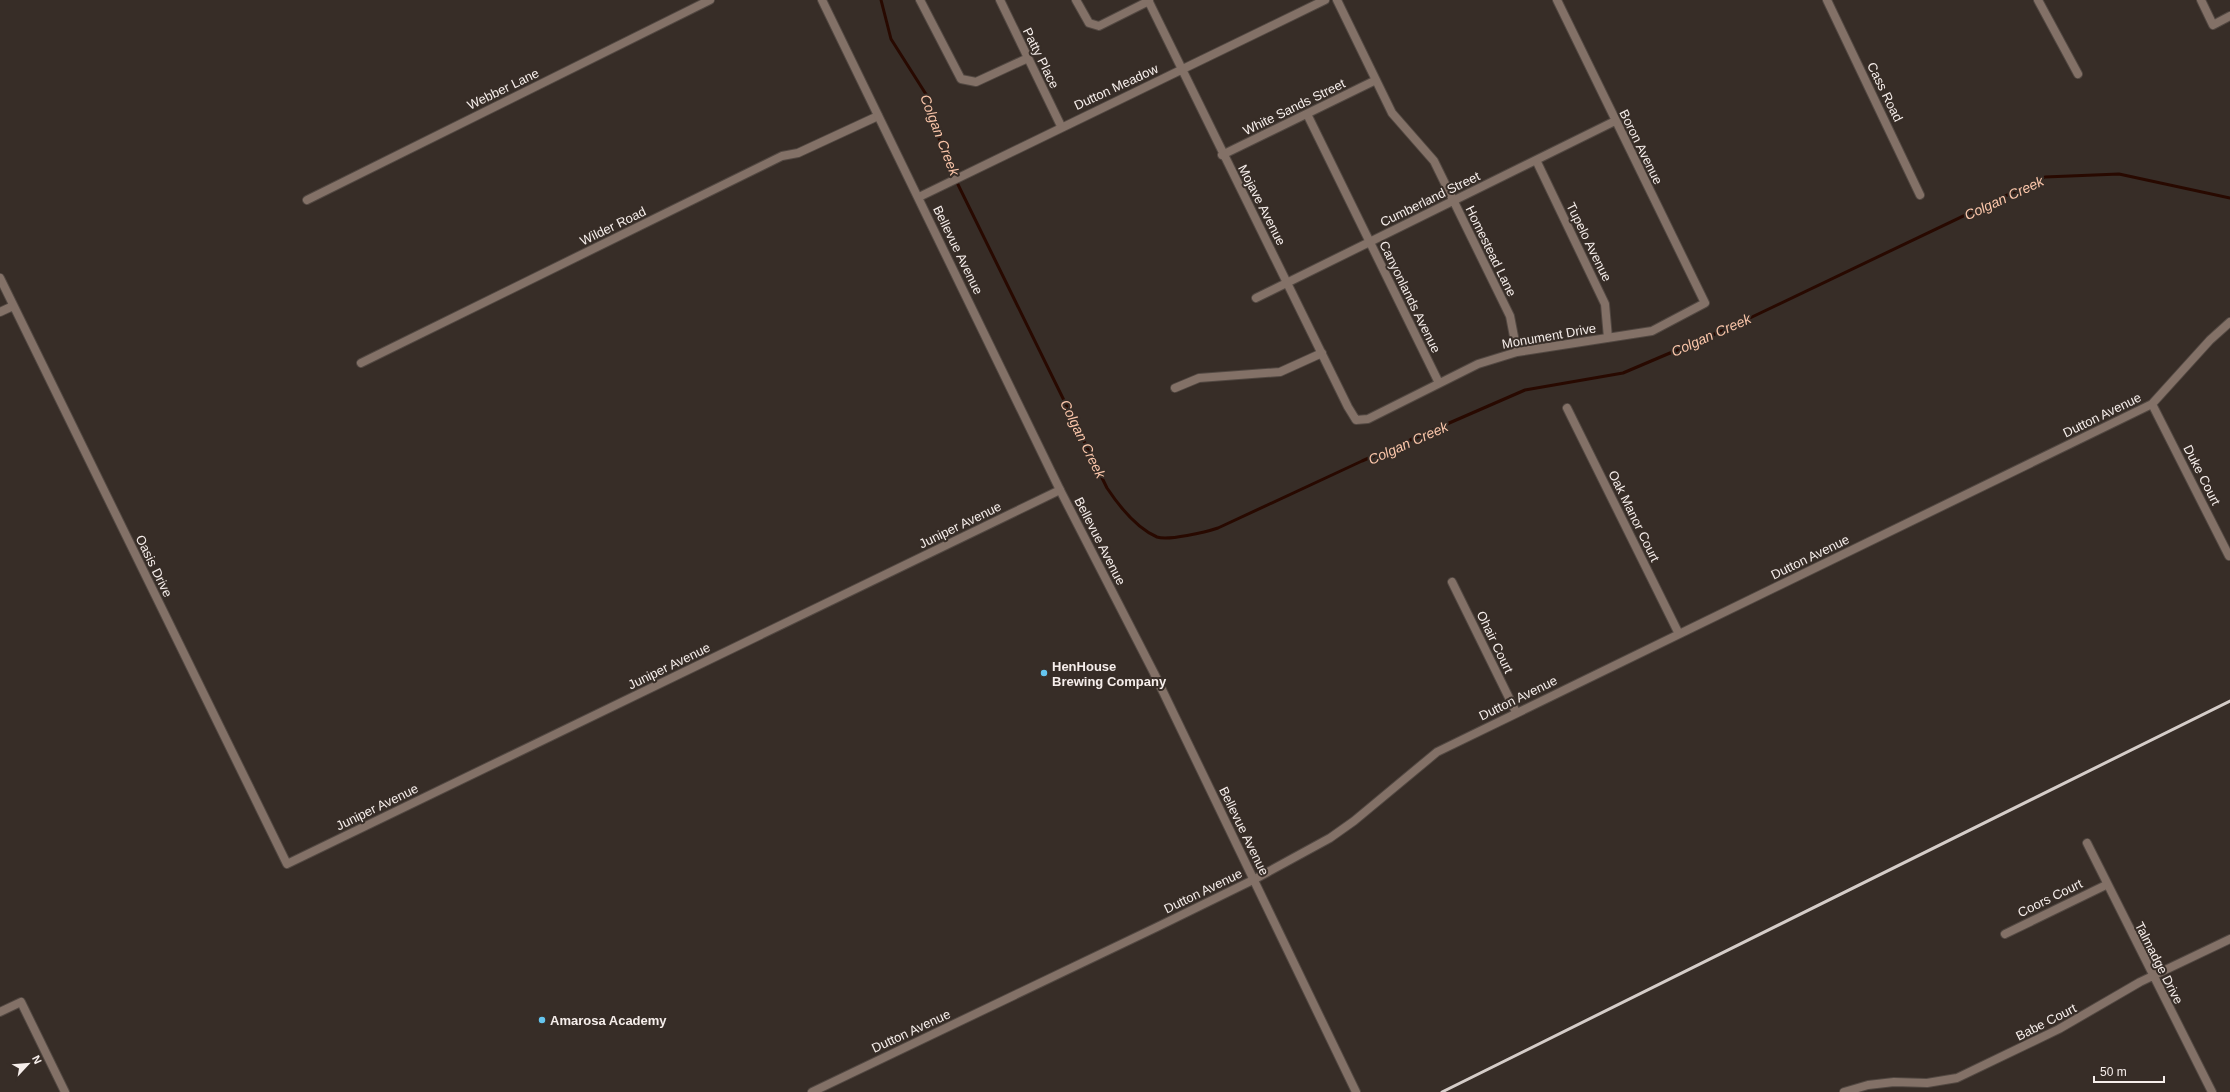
<svg xmlns="http://www.w3.org/2000/svg" width="2230" height="1092" viewBox="0 0 2230 1092" font-family="Helvetica,sans-serif">
<rect width="100%" height="100%" fill="#372d27"/>
<g fill="none" stroke-linecap="round" stroke-linejoin="round">
<!-- stream -->
<path stroke="#280900" stroke-width="3" d="M881 0 891 39 929 99 943 154 1107 488C1119 506 1136 528 1157 537 1168 541 1206 532 1218 528L1362 461 1525 390 1623 373 1731 327 2045 177 2119 174 2230 198"/>
<!-- minor casing -->
<g stroke="#524842" stroke-width="10">
<path id="minor" d="M920 0 961 79 976 82 1028 58
M1000 0 1061 126
M1076 0 1089 23 1099 26 1149 1
M1148 0C1214 136 1282 271 1348 407L1356 420 1368 419 1478 364 1517 352 1652 331 1705 303 1557 0
M1337 0 1392 113 1434 161 1510 316 1517 352
M1827 0 1920 195
M2038 0 2078 74
M2201 0 2213 25 2230 16
M1307 114 1439 383
M1222 155 1376 80
M1536 160 1605 304 1608 338
M919 197 1325 0
M307 200 710 0
M0 278 287 864 1060 490
M1256 298 1615 121
M0 312 13 306
M361 363 782 156 798 153 878 116
M1175 388 1199 378 1280 372 1322 353
M2152 404 2229 556
M1567 408 1679 634
M1452 582 1516 712
M2087 843 2212 1092
M2005 934 2106 885
M0 1012 21 1002 65 1092
M812 1092 1157 927 1255 879 1330 838 1354 821 1437 752 2152 404 2210 340 2230 322
M1844 1092 1868 1085 1894 1082 1927 1083 1957 1078 2059 1029 2140 982 2230 939"/>
</g>
<!-- tertiary casing -->
<g stroke="#524842" stroke-width="10">
<path id="tertiary" d="M822 0 1060 490 1154 673 1356 1092"/>
</g>
<!-- minor -->
<use href="#minor" stroke="#837167" stroke-width="8"/>
<!-- tertiary -->
<use href="#tertiary" stroke="#837167" stroke-width="8"/>
<!-- rail -->
<path stroke="#d5cdc9" stroke-width="3" d="M1442 1092 2230 701"/>
</g>
<!-- markers -->
<g fill="#65c5ef" stroke="#372d27" stroke-width="1.5">
<circle cx="1044" cy="673" r="4"/>
<circle cx="542" cy="1020" r="4"/>
</g>
<g text-anchor="middle" dominant-baseline="central" stroke-width="4" stroke-linejoin="round" paint-order="stroke">
<!-- street labels -->
<g font-size="13" fill="#f6eeeb" stroke="#372d27">
<text transform="translate(1041 58) rotate(64)">Patty Place</text>
<text transform="translate(1116 87) rotate(-25)">Dutton Meadow</text>
<text transform="translate(503 89) rotate(-26)">Webber Lane</text>
<text transform="translate(1885 92) rotate(64)">Cass Road</text>
<text transform="translate(1294 107) rotate(-26)">White Sands Street</text>
<text transform="translate(1641 147) rotate(64)">Boron Avenue</text>
<text transform="translate(1430 199) rotate(-26)">Cumberland Street</text>
<text transform="translate(1262 205) rotate(63)">Mojave Avenue</text>
<text transform="translate(613 226) rotate(-26)">Wilder Road</text>
<text transform="translate(1589 242) rotate(64)">Tupelo Avenue</text>
<text transform="translate(958 250) rotate(64)">Bellevue Avenue</text>
<text transform="translate(1491 251) rotate(64)">Homestead Lane</text>
<text transform="translate(1410 297) rotate(64)">Canyonlands Avenue</text>
<text transform="translate(1549 336) rotate(-10)">Monument Drive</text>
<text transform="translate(2102 415) rotate(-26)">Dutton Avenue</text>
<text transform="translate(2202 475) rotate(63)">Duke Court</text>
<text transform="translate(1634 516) rotate(64)">Oak Manor Court</text>
<text transform="translate(960 525) rotate(-26)">Juniper Avenue</text>
<text transform="translate(1100 541) rotate(63)">Bellevue Avenue</text>
<text transform="translate(1810 557) rotate(-26)">Dutton Avenue</text>
<text transform="translate(154 566) rotate(64)">Oasis Drive</text>
<text transform="translate(1495 642) rotate(64)">Ohair Court</text>
<text transform="translate(669 666) rotate(-26)">Juniper Avenue</text>
<text transform="translate(1518 698) rotate(-26)">Dutton Avenue</text>
<text transform="translate(377 807) rotate(-26)">Juniper Avenue</text>
<text transform="translate(1244 831) rotate(64)">Bellevue Avenue</text>
<text transform="translate(1203 891) rotate(-26)">Dutton Avenue</text>
<text transform="translate(2050 898) rotate(-26)">Coors Court</text>
<text transform="translate(2159 963) rotate(63)">Talmadge Drive</text>
<text transform="translate(2046 1022) rotate(-27)">Babe Court</text>
<text transform="translate(911 1031) rotate(-25)">Dutton Avenue</text>
</g>
<!-- poi labels -->
<g font-size="13" font-weight="bold" fill="#f6eeeb" stroke="#372d27" text-anchor="start">
<text x="1052" y="666">HenHouse<tspan x="1052" dy="15">Brewing Company</tspan></text>
<text x="550" y="1020">Amarosa Academy</text>
</g>
<!-- water labels -->
<g font-size="14" font-style="italic" fill="#fbc6aa" stroke="#372d27">
<text transform="translate(940 135) rotate(69)">Colgan Creek</text>
<text transform="translate(2004 198) rotate(-25)">Colgan Creek</text>
<text transform="translate(1711 335) rotate(-24)">Colgan Creek</text>
<text transform="translate(1083 439) rotate(64)">Colgan Creek</text>
<text transform="translate(1408 443) rotate(-24)">Colgan Creek</text>
</g>
</g>
<!-- north arrow -->
<g transform="translate(28 1064) rotate(64)" stroke="#372d27" stroke-width="3" paint-order="stroke">
<path d="M0-3L7 15L0 10L-7 15Z" fill="#f6eeeb"/>
<text y="-6" font-size="11" font-weight="bold" text-anchor="middle" fill="#f6eeeb">N</text>
</g>
<!-- scale -->
<path d="M2094 1076v6h70v-6" fill="none" stroke="#f6eeeb" stroke-width="2"/>
<text x="2100" y="1076" font-size="12" fill="#f6eeeb" stroke="#372d27" stroke-width="3" paint-order="stroke">50 m</text>
</svg>
